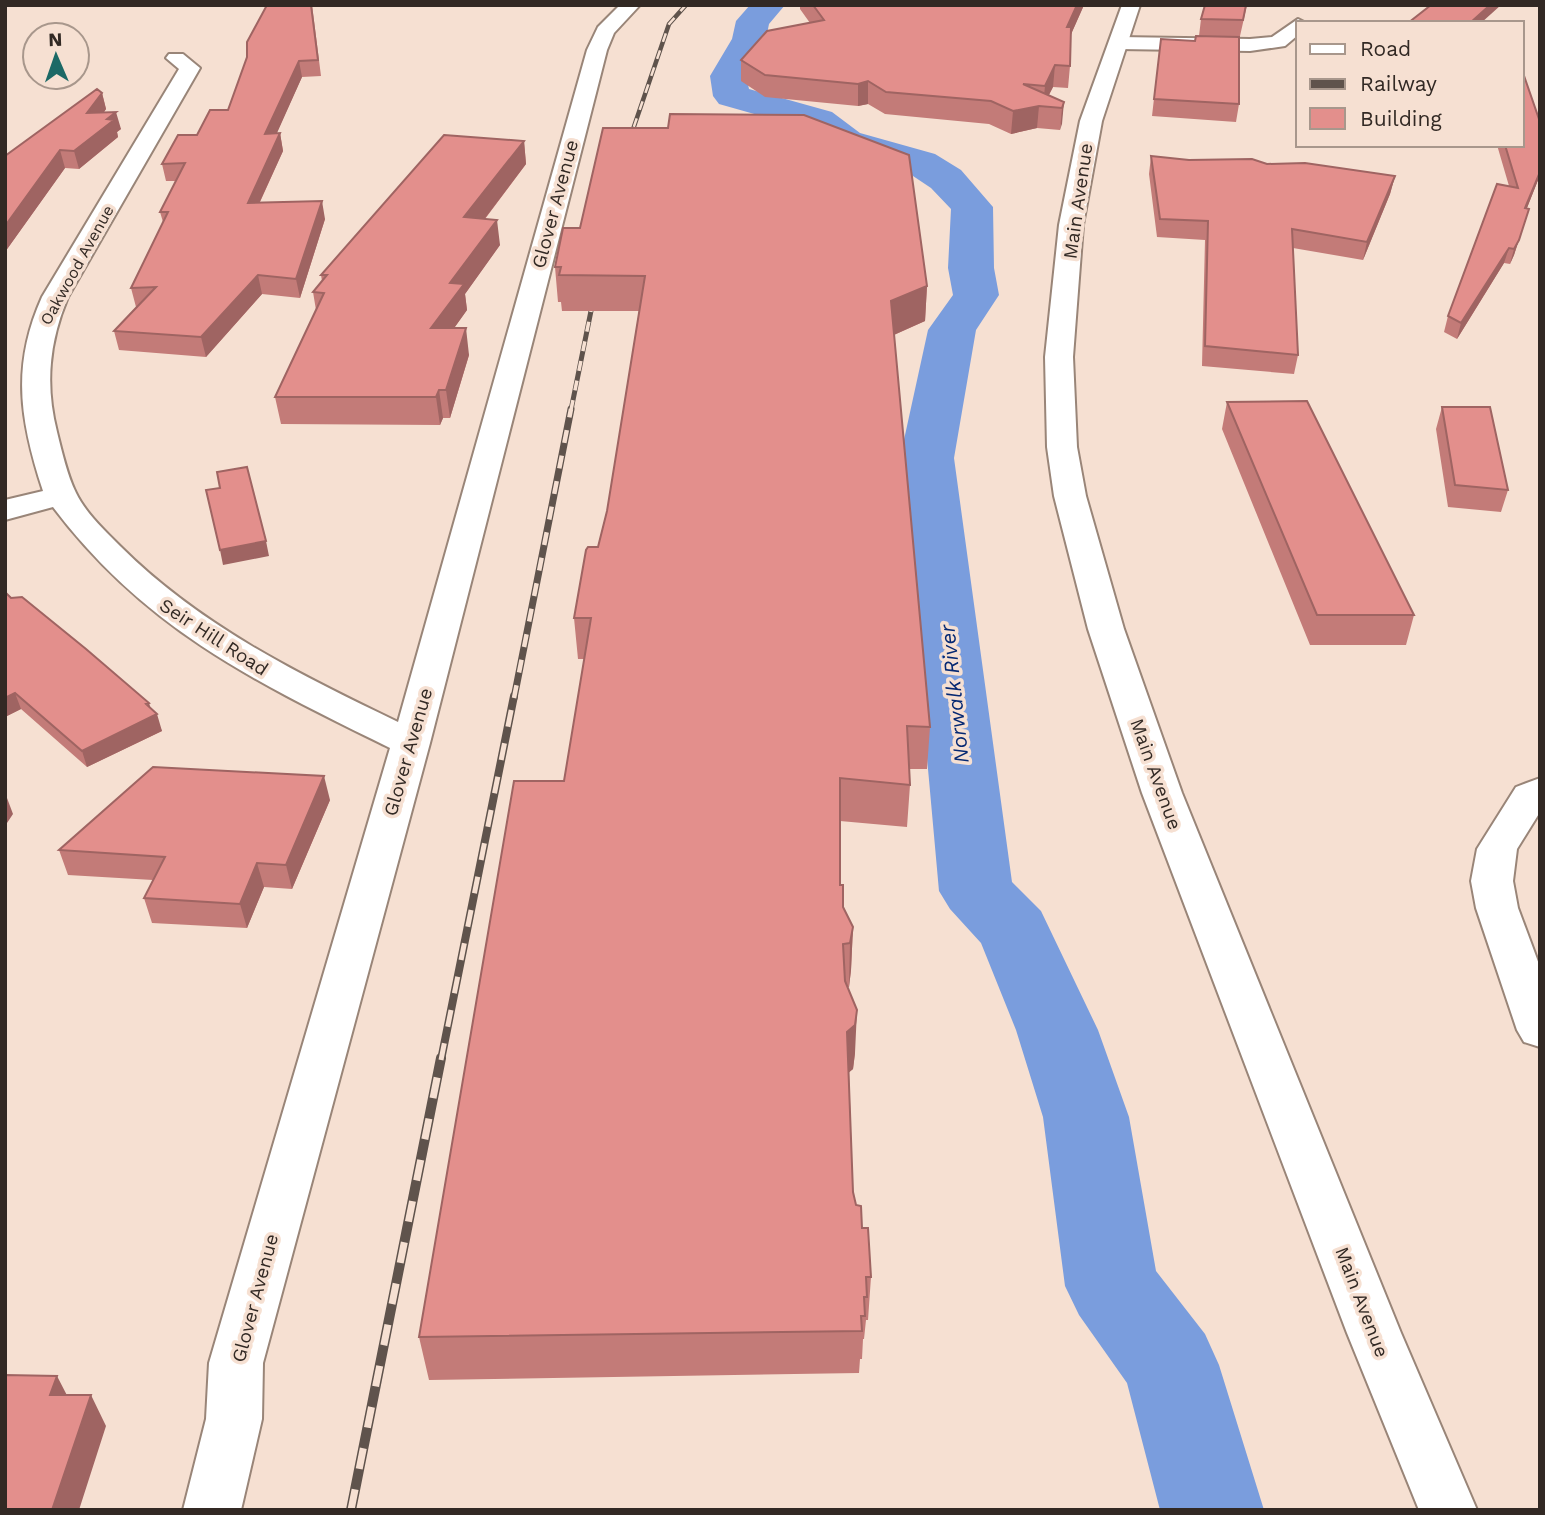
<svg xmlns="http://www.w3.org/2000/svg" width="1545" height="1515" viewBox="0 0 1545 1515" font-family="'Work Sans',sans-serif">
<rect width="100%" height="100%" fill="#f6e0d2"/>
<g fill="none" stroke-linecap="round" stroke-linejoin="round">
<!-- river -->
<path fill="#7a9ddd" fill-rule="evenodd" d="M750 5H785L769 24 766 39 746 76 749 89 832 112 860 133 935 154 961 170 993 207 994 268 999 295 976 330 954 458 1012 882 1041 911 1098 1030 1129 1117 1156 1271 1205 1334 1219 1365 1264 1510H1160L1127 1383 1079 1315 1065 1286 1043 1117 1016 1030 981 943 950 909 939 891 900 458 928 330 953 295 948 268 951 209 931 188 907 172 832 149 804 128 719 104 713 96 710 76 732 39 736 21Z"/>
<!-- minor casing -->
<g stroke="#998578" stroke-width="4">
<path id="minor" d="M620 5H640L614 33 607 50 430 743 263 1363 262 1419 241 1510H183L206 1419 209 1363 390 748C256 682 146 630 53 507L5 520V500L43 491C20 421 11 366 42 297L179 69 166 58 169 54H183L200 68 68 297C49 342 45 385 57 432 62 452 67 475 76 493 85 512 105 531 120 546 199 625 298 674 398 722L587 50 598 27Z
M1298 19 1306 23H1298V35L1285 46 1250 51 1119 49 1109 43 1119 37 1250 39 1272 37Z
M1540 778V812L1517 849 1513 881 1518 908 1540 967V1047L1524 1042 1517 1030 1476 908 1471 881 1477 849 1516 787Z"/>
</g>
<!-- major casing -->
<g stroke="#998578" stroke-width="4">
<path id="major" d="M1122 5H1140L1102 121 1083 225 1073 357 1077 447 1086 496 1124 629 1182 793 1401 1333 1477 1510H1419L1347 1333 1142 793 1088 629 1054 496 1047 447 1045 357 1059 225 1080 121Z"/>
</g>
<!-- minor -->
<use href="#minor" fill="#fff" fill-rule="evenodd"/>
<!-- major -->
<use href="#major" fill="#fff" fill-rule="evenodd"/>
<!-- rail-far4 casing -->
<g stroke="#5f534c" stroke-width="4.5">
<path id="rail-far4" d="M628 144 669 24 686 5"/>
</g>
<!-- rail-far3 casing -->
<g stroke="#5f534c" stroke-width="5">
<path id="rail-far3" d="M571 410 595 291"/>
</g>
<!-- rail-far2 casing -->
<g stroke="#5f534c" stroke-width="7">
<path id="rail-far2" d="M514 698 571 409"/>
</g>
<!-- rail-far1 casing -->
<g stroke="#5f534c" stroke-width="8">
<path id="rail-far1" d="M441 1060 514 696"/>
</g>
<!-- rail casing -->
<g stroke="#5f534c" stroke-width="10">
<path id="rail" d="M351 1510 441 1058"/>
</g>
<!-- rail-far4 -->
<use href="#rail-far4" stroke="#f6e0d2" stroke-width="2.5" stroke-dasharray="9" stroke-linecap="butt"/>
<!-- rail-far3 -->
<use href="#rail-far3" stroke="#f6e0d2" stroke-width="3.5" stroke-dasharray="10" stroke-linecap="butt"/>
<!-- rail-far2 -->
<use href="#rail-far2" stroke="#f6e0d2" stroke-width="4.5" stroke-dasharray="13" stroke-linecap="butt"/>
<!-- rail-far1 -->
<use href="#rail-far1" stroke="#f6e0d2" stroke-width="5" stroke-dasharray="17" stroke-linecap="butt"/>
<!-- rail -->
<use href="#rail" stroke="#f6e0d2" stroke-width="7" stroke-dasharray="21" stroke-linecap="butt"/>
</g>
<!-- wall -->
<path fill="#c37b78" d="M312 5 321 76 302 77 276 134 280 133 283 151 260 202 325 219 300 298 262 294 206 357 119 350 114 331 136 307 131 288 163 222 160 212 176 181H166L162 164 228 110Z
M800 5H1084L1071 34 1070 66 1068 88 1053 87 1049 95 1064 102 1060 130 1037 128 1011 134 989 124 885 114 868 104 858 106 765 97 741 81V60L810 23 800 9Z
M1205 5H1247L1240 36H1199L1201 19Z
M1159 55 1239 104 1236 122 1152 116Z
M102 93 106 109 104 112 121 129 117 132 118 137 79 169 65 168 5 252V156Z
M1540 122V175L1527 208 1529 209 1514 255 1510 264 1504 263 1457 339 1444 332 1448 316 1509 186 1497 145H1522Z
M524 141 526 164 485 219 500 245 465 294 467 310 454 328 469 355 450 418H443L440 425 281 424 275 397 316 310 313 292 322 281 321 275Z
M1151 156 1189 160 1267 164 1395 176 1390 194 1363 260 1293 248 1298 355 1294 374 1202 366 1205 240 1157 237 1149 174Z
M555 267 927 286 925 321 894 335 930 727 927 769H909L910 785 907 827 840 821V885L843 907 853 927 851 970 849 987H847L855 1053 853 1069 849 1072 853 1192 862 1228 871 1277 868 1320H866L864 1339H863L862 1359H860L859 1373 429 1380 419 1337 564 781 584 659H578L574 618 598 547 607 511 639 311H562L561 302H558Z
M1227 402 1414 615 1406 645H1310L1222 429Z
M1442 407 1508 490 1501 512 1448 507 1436 429Z
M5 592 151 709 162 731 87 767 21 709 5 717Z
M330 800 292 889 264 887 247 928 152 923 144 898 153 880 68 875 59 850Z"/>
<!-- shaded-wall -->
<path fill="#9f6462" d="M1077 5H1084L1065 48 1067 27Z
M1490 5H1501L1481 23H1470Z
M299 61 302 77 269 151 265 134Z
M1055 65 1053 87 1043 106 1045 86Z
M868 81V104L858 106V84Z
M102 93 106 109 92 130 87 113Z
M1064 102 1062 124 1060 130 1062 108Z
M1039 106 1037 128 1011 134 1013 111Z
M116 112 121 129 117 132 118 137 79 169 74 151 107 119Z
M280 133 283 151 251 221 248 203Z
M524 141 526 164 467 242 464 217Z
M60 150 65 168 5 252V226Z
M1540 172V175L1521 223 1525 208Z
M1395 176 1390 194 1363 260 1367 242Z
M322 201 325 219 300 298 296 279Z
M1529 209 1514 255 1510 264 1514 249Z
M497 220 500 245 465 294 467 310 435 355 431 328 450 283Z
M1509 248 1504 263 1457 339 1461 323Z
M258 275 262 294 206 357 201 337Z
M927 286 925 321 889 337 891 301Z
M466 328 469 355 450 418 446 390Z
M439 390 443 418 440 425 436 397Z
M266 541 269 556 223 565 220 550Z
M15 693 21 709 5 717V698Z
M149 703 153 716 157 714 162 731 87 767 82 751Z
M324 776 330 800 292 889 286 865Z
M7 798 13 814 5 826V800Z
M257 863 264 887 247 928 240 904Z
M853 927 851 970 849 987 850 943Z
M857 1010 855 1053 853 1069 846 1075 847 1032Z
M57 1376 73 1407 50 1395Z
M91 1395 106 1426 79 1510H52Z"/>
<!-- building -->
<path fill="#e38f8c" stroke="#9f6462" stroke-width="2" d="M267 5H311L318 60 299 61 265 134 280 133 248 203 322 201 296 279 258 275 201 337 114 331 156 287 131 288 168 212H160L185 163 162 164 178 135H197L210 110H228L247 57V42Z
M813 5H1077L1067 27H1071L1070 66 1055 65 1045 86 1023 84 1064 102 1062 108 1039 106 1013 111 991 101 886 92 868 81 858 84 765 75 741 60 767 31 824 20Z
M1205 5H1246L1243 20 1201 19Z
M1431 5H1490L1470 23H1408Z
M1196 36 1239 37V104L1154 99 1161 39 1195 41Z
M1522 70 1540 122V172L1525 208 1529 209 1519 240 1514 249 1509 248 1461 323 1448 316 1497 184 1518 188 1505 145H1522Z
M97 89 102 93 87 113 116 112 107 119 114 120 74 151 60 150 5 226V156Z
M670 114 804 115 909 155 927 286 891 301 930 727 907 726 910 785 840 778V885H843V907L853 927 850 943 843 944 845 981 857 1010 855 1025 847 1032 853 1192 856 1205 861 1206 862 1228H868L871 1277H866L867 1297H864L865 1316H861L862 1331 419 1337 514 781H564L591 618H574L586 550 588 547H598L607 511 645 276 559 275 561 267H555L563 228H580L603 128H668Z
M444 135 524 141 464 217 497 220 450 283 464 284 431 328H466L446 390H439L436 397H275L324 293 313 292 327 275H321Z
M1151 156 1189 160 1252 159 1267 164 1305 163 1395 176 1367 242 1292 229 1298 355 1205 346 1208 221 1160 219Z
M1307 401 1414 615H1317L1227 402Z
M1442 407H1490L1508 490 1455 485Z
M247 467 266 541 220 550 206 490 220 488 217 472Z
M5 592 11 598 22 597 86 649 149 703 146 704 157 714 82 751 15 693 5 698Z
M153 767 324 776 286 865 257 863 240 904 144 898 165 857 59 850Z
M5 1375 57 1376 50 1395H91L52 1510H5Z"/>
<g text-anchor="middle" dominant-baseline="central" stroke-width="7" stroke-linejoin="round" paint-order="stroke">
<!-- far-street labels -->
<g font-size="16" fill="#322924" stroke="#f6e0d2">
<text transform="translate(77 265) rotate(-61)">Oakwood Avenue</text>
</g>
<!-- street labels -->
<g font-size="19" fill="#322924" stroke="#f6e0d2">
<text transform="translate(1078 201) rotate(-82)">Main Avenue</text>
<text transform="translate(555 204) rotate(-75)">Glover Avenue</text>
<text transform="translate(214 637) rotate(33)">Seir Hill Road</text>
<text transform="translate(408 752) rotate(-74)">Glover Avenue</text>
<text transform="translate(1156 774) rotate(70)">Main Avenue</text>
<text transform="translate(255 1298) rotate(-75)">Glover Avenue</text>
<text transform="translate(1362 1302) rotate(69)">Main Avenue</text>
</g>
<!-- water labels -->
<g font-size="21" font-style="italic" fill="#052872" stroke="#f6e0d2">
<text transform="translate(954 694) rotate(-96)">Norwalk River</text>
</g>
</g>
<!-- border -->
<rect width="1545" height="1515" fill="none" stroke="#322924" stroke-width="14"/>
<!-- legend -->
<rect x="1296" y="21" width="228" height="126" fill="#f6e0d2" stroke="#a8978c" stroke-width="2"/>
<rect x="1310" y="44" width="35" height="10" fill="#ffffff" stroke="#a8978c" stroke-width="2"/>
<text x="1360" y="56" font-size="21" fill="#322924">Road</text>
<rect x="1310" y="79" width="35" height="10" fill="#5f534c" stroke="#a8978c" stroke-width="2"/>
<text x="1360" y="91" font-size="21" fill="#322924">Railway</text>
<rect x="1310" y="108" width="35" height="21" fill="#e38f8c" stroke="#a8978c" stroke-width="2"/>
<text x="1360" y="126" font-size="21" fill="#322924">Building</text>
<!-- north arrow -->
<g transform="translate(56 56) rotate(358)"><circle r="33" fill="#f6e0d2" stroke="#a8978c" stroke-width="2"/>
<path d="M0-5L12 26L0 18L-12 26Z" fill="#1c6966"/>
<text y="-10" font-size="19" font-weight="bold" text-anchor="middle" fill="#322924">N</text>
</g>
</svg>
